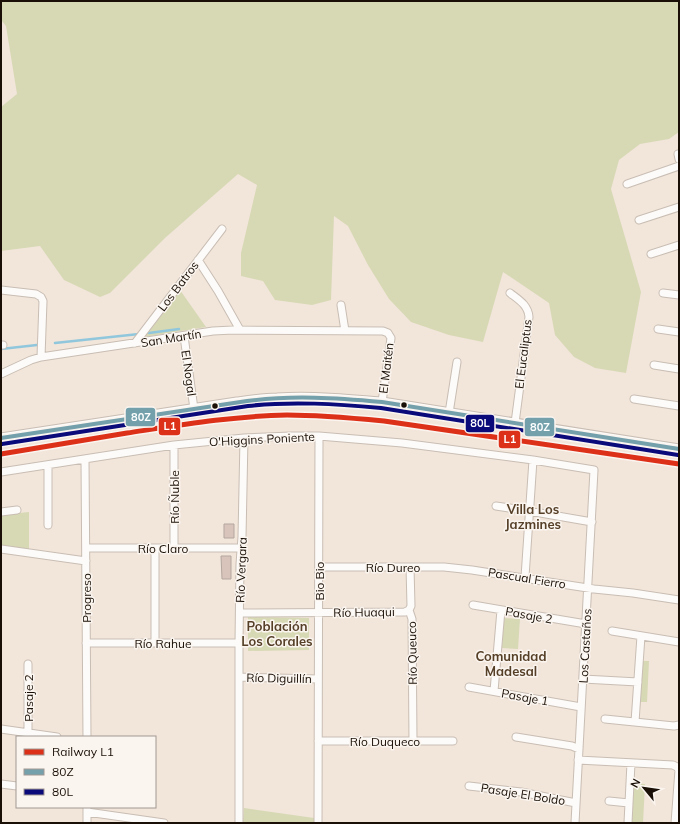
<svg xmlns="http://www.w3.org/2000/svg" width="680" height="824" viewBox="0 0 680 824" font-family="Mulish,sans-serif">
<rect width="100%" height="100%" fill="#f2e5da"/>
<!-- green -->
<path fill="#d7d9b5" d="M1 1H679V132L669 139 640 144 619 160 611 189 641 292 626 373 595 368 574 357 555 335 549 303 503 272 483 342 449 335 411 322 389 299 368 265 348 226 334 216 331 300 312 305 275 300 263 281 241 276V253L257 185 238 174 165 238 110 293 100 297 64 280 40 246 1 251V107L17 94 6 26 1 20Z
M180 290 206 327 144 337V335Z
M29 512V549L1 547V515Z
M248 617 309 618V650L248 651Z
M504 618 520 619 518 649 502 648Z
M642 661H649L647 702H640Z
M632 783 645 784 643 823H631Z
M244 808 314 818V823H243Z"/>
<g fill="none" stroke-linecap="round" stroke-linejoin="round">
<!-- stream -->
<path stroke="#90c7dc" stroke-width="2.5" d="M149 333 179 329
M55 343 139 334
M1 349 37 345"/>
</g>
<!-- building -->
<path fill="#d8c4ba" stroke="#b3a79f" d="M224 524H234V538H224Z
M221 556H231V579H222Z"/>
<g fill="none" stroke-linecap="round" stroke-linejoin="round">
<!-- street casing -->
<g stroke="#c9beb4" stroke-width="9">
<path id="street" d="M678 154 679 159
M627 184 679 166
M639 220 679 207
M651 254 679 245
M198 260 218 291 240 330
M1 290 36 294 41 297 43 301 41 357
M510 293C519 300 528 305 529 317L515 423
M663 293 679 295
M341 305 345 331
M658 329 679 332
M184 336 194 409
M135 343 222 229
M1 345H3
M654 365 679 369
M1 374 31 360 41 357 213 331 233 330 383 331 388 333 391 338 382 402
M634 399 679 406
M449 413 457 362
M85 459 87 737
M1 472 174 445 244 438 291 436H319L402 443 533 460 594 470 575 823
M496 506 529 511 592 522
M1 512 17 510
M48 525V465
M86 548H241
M174 548V445
M1 549 86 561
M319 567H444L472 570 594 589 633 593 679 600
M410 567 411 606 409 610 412 619 413 741
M525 577 533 460
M473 605 586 624
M240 613 405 612 409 610
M612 631 679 642
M86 643H239
M155 643V548
M28 664V733
M239 677 318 679
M583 679 638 682
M469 687 581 707
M494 691 501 610
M605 719 674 726 679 725
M635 722 641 636
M1 729 57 737
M516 737 572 746 579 749
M318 741H453
M578 760 673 765 677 767 679 770 675 823
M1 784 17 786
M469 786 521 792 576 803
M609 801 629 803
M87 812 164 823
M87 823V807
M239 823V643L240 564 242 537 244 438
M318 823 319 436
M628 823 631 763"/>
</g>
<!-- secondary casing -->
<g stroke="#c9beb4" stroke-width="11">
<path id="secondary" d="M1 438 237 402C251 400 264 398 277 398 312 396 347 399 382 402L679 449"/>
</g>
<!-- street -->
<use href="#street" stroke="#fdfbf9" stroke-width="7"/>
<!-- secondary -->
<use href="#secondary" stroke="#fdfbf9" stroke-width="9"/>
<!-- bus-1 casing -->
<g stroke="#fbf5f0" stroke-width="7">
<path id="bus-1" d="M1 438 247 401C292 395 337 398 382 402L679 449"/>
</g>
<!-- bus-2 casing -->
<g stroke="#fbf5f0" stroke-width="7">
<path id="bus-2" d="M2 444 248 406C292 401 337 404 381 408L678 455"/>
</g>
<!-- bus-1 -->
<use href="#bus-1" stroke="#74a0ac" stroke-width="4"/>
<!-- bus-2 -->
<use href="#bus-2" stroke="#0a0a7a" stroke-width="4"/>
<!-- rail-1 casing -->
<g stroke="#fbf5f0" stroke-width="8">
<path id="rail-1" d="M1 454C43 447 85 440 127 433 180 425 233 416 287 415 319 415 352 418 384 421L679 464"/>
</g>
<!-- rail-1 -->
<use href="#rail-1" stroke="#dd3018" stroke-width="5"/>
</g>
<!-- markers -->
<g fill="#190f06" stroke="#fbf5f0" stroke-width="1.5">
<circle cx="404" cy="405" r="3.5"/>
<circle cx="215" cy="406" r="3.5"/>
</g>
<g text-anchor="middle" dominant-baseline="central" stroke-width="3" stroke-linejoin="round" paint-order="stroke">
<!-- street labels -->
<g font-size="12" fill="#190f06" stroke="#fbf5f0">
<text transform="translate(178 286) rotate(-53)">Los Batros</text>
<text transform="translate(171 338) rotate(-9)">San Martín</text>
<text transform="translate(523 354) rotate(-83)">El Eucaliptus</text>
<text transform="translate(386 368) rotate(-83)">El Maitén</text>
<text transform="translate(189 373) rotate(82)">El Nogal</text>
<text transform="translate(262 439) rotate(-3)">O'Higgins Poniente</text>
<text transform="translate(174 497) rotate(-90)">Río Ñuble</text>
<text x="163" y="548">Río Claro</text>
<text x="393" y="567">Río Dureo</text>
<text transform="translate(241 570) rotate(-88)">Río Vergara</text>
<text transform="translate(527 578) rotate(9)">Pascual Fierro</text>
<text transform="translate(319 581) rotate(-90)">Bio Bio</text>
<text transform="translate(86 598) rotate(-90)">Progreso</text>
<text transform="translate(364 612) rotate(-1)">Río Huaqui</text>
<text transform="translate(529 615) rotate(10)">Pasaje 2</text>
<text x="163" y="643">Río Rahue</text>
<text transform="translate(585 646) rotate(-87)">Los Castaños</text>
<text transform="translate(412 653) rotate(-91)">Río Queuco</text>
<text transform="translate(279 678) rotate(1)">Río Diguillín</text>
<text transform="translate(525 697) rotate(10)">Pasaje 1</text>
<text transform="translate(28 698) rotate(-90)">Pasaje 2</text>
<text x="385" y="741">Río Duqueco</text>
<text transform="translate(523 794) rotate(9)">Pasaje El Boldo</text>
</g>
<!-- neighbourhood labels -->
<g font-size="13" font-weight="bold" fill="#553f27" stroke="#fbf5f0">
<text x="533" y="509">Villa Los<tspan x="533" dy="15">Jazmines</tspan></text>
<text x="277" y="626">Población<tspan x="277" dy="15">Los Corales</tspan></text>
<text x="511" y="656">Comunidad<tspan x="511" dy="15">Madesal</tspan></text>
</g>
</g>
<g stroke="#fbf5f0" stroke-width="1.5">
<rect x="125" y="407" width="31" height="20" rx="4" fill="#74a0ac"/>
<rect x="465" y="414" width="30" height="19" rx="4" fill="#0a0a7a"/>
<rect x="158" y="417" width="23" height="19" rx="4" fill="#dd3018"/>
<rect x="524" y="417" width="31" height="20" rx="4" fill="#74a0ac"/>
<rect x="498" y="430" width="23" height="19" rx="4" fill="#dd3018"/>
</g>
<g font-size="11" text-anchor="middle" font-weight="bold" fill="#fff">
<text x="141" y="421">80Z</text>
<text x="480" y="427">80L</text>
<text x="170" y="430">L1</text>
<text x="540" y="431">80Z</text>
<text x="510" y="443">L1</text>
</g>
<!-- border -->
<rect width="680" height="824" fill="none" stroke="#190f06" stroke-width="4"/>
<!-- legend -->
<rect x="16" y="736" width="140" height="72" fill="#fbf5f0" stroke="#a19992"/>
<rect x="24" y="749" width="20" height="6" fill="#dd3018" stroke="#a19992"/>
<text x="52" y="756" font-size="12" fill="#190f06">Railway L1</text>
<rect x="24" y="769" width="20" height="6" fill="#74a0ac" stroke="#a19992"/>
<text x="52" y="776" font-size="12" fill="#190f06">80Z</text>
<rect x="24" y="789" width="20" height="6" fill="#0a0a7a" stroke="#a19992"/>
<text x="52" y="796" font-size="12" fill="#190f06">80L</text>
<!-- north arrow -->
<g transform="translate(644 788) rotate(299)" stroke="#fbf5f0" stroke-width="3" paint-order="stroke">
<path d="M0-3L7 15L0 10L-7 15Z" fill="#190f06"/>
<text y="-6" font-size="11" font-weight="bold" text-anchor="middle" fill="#190f06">N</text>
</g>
</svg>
